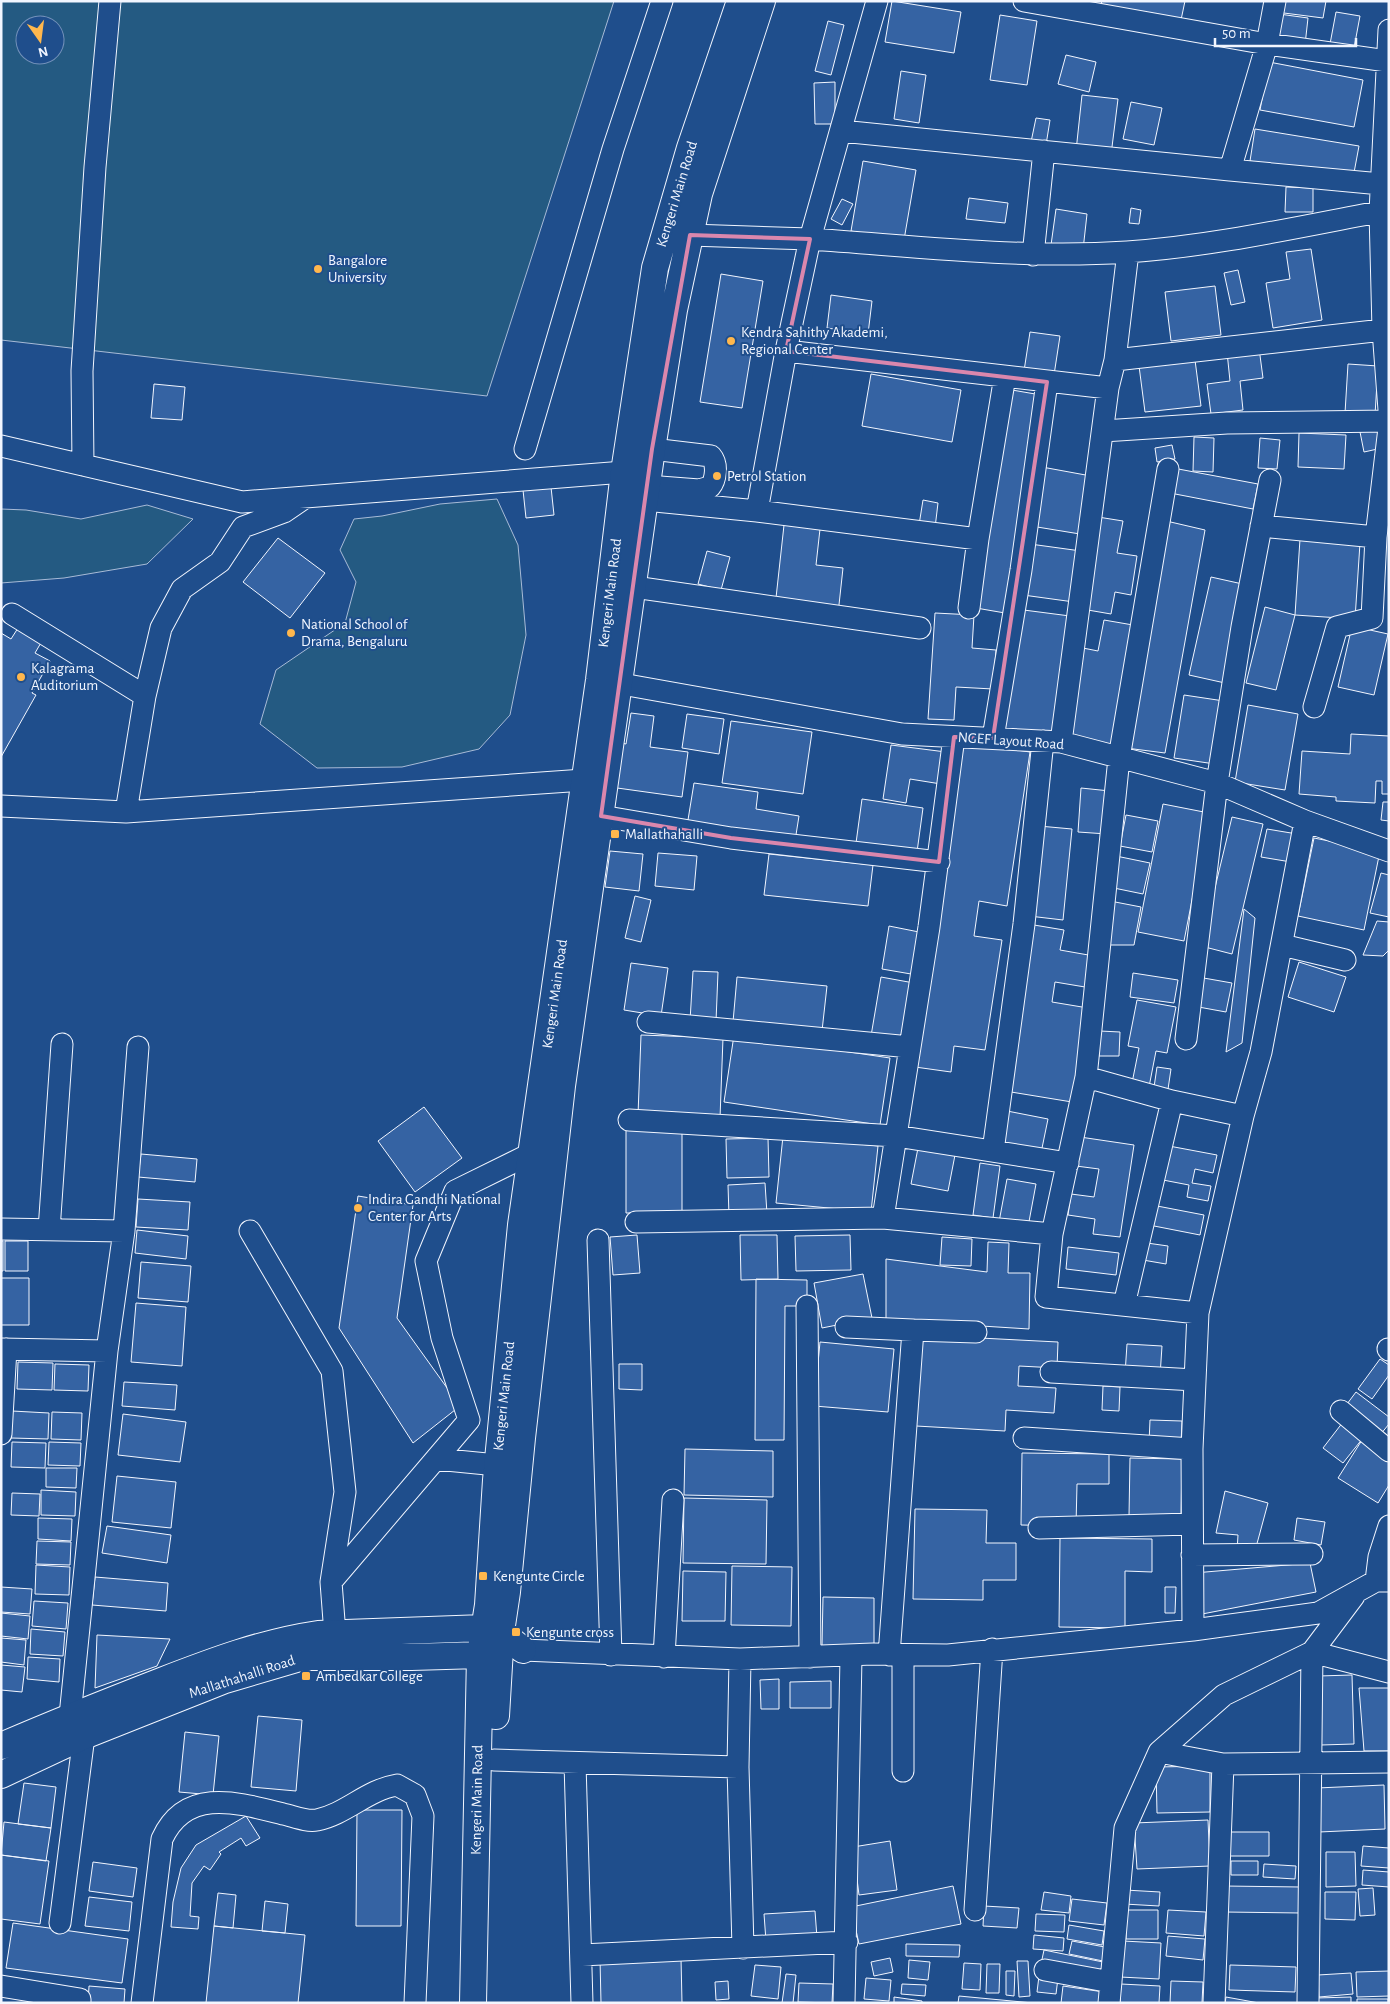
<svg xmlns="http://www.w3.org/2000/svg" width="1390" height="2004" viewBox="0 0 1390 2004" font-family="'Alegreya Sans',sans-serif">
<rect width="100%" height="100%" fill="#1f4e8c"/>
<!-- green -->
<path fill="#245a82" stroke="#a8bbd7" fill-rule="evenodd" d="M1 1H614L487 396 1 340ZM25 25H55V55H25Z
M497 499 518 545 526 635 510 715 479 749 402 767 317 768 260 724 276 670 345 623 356 582 340 550 354 519 382 516 440 504Z
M147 505 193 519 147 564 64 578 1 583V509L26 510 81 519Z"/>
<!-- building -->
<path fill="#3563a3" stroke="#f2f6ff" d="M892 1 961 12 954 53 885 42Z
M1102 1H1185L1181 20 1101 4Z
M1278 1H1326L1323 18 1276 12Z
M1336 12 1360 16 1354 48 1330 44Z
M1279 14 1308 18 1305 45 1276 41Z
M1000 15 1037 21 1027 85 990 80Z
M828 21 844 25 831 75 815 71Z
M1066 55 1096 62 1089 92 1058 84Z
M1269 62 1363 80 1354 127 1260 110Z
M901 71 926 75 919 123 894 119Z
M835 82V124H815L814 83Z
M1082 95 1118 99 1111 155 1076 151Z
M1131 102 1162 108 1154 145 1123 139Z
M1036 118 1050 120 1046 145 1031 142Z
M1255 129 1359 146 1353 178 1250 161Z
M863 161 916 170 904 240 851 231Z
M1286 187 1313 188V212H1285Z
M969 198 1008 203 1005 223 966 219Z
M842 199 853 204 842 225 831 219Z
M1131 208 1141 210 1139 224 1129 223Z
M1056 209 1087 214 1083 250 1051 245Z
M1311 249 1322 320 1273 328 1266 283 1290 279 1286 252Z
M1238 270 1245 302 1231 305 1224 273Z
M721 274 763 281 742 408 700 402Z
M1215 286 1221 335 1171 341 1165 292Z
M831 295 872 301 868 334 827 328Z
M1030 332 1060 336 1054 375 1024 371Z
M1259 348 1263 378 1240 381 1243 410 1211 414 1207 384 1230 381 1227 352Z
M1195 360 1201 406 1145 412 1139 366Z
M1348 364 1378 366 1375 415 1345 413Z
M871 374 961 390 952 442 862 426Z
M154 384 185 387 182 420 151 418Z
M1012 390 1041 395 1005 613 976 608Z
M1377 428 1382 448 1364 452 1360 432Z
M1299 433 1346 435 1344 469 1298 467Z
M1194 437 1214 438 1213 472 1193 471Z
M1260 438 1280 440 1277 469 1258 468Z
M1172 445 1175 459 1157 462 1155 448Z
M1042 467 1091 476 1080 534 1031 526Z
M1173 468 1258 484 1253 509 1170 493Z
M551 487 554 515 526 518 523 490Z
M923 500 938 503 935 528 919 525Z
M1098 517 1123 521 1117 553 1137 556 1131 595 1115 592 1111 614 1082 609Z
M1162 520 1205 530 1165 753 1126 748Z
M784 525 820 529 816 565 843 568 838 614 775 607Z
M278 538 325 573 290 618 243 582Z
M1300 539 1360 543 1355 619 1295 615Z
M1030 544 1081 551 1074 602 1023 595Z
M707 551 730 557 721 590 698 584Z
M1211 577 1247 585 1225 683 1189 675Z
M1265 607 1295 615 1276 690 1246 683Z
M1016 609 1070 616 1054 736 1000 728Z
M935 613 974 615 972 648 996 650 993 689 956 687 954 720 928 719Z
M1104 620 1133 625 1113 745 1063 737 1078 647 1098 651Z
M1352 626 1388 634 1374 695 1338 687Z
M18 628 42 641 35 653 50 661 32 693 36 695 1 757V633L11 639Z
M1184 695 1224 701 1215 764 1174 758Z
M1248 705 1298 714 1285 790 1235 782Z
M631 713 654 716 650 747 688 752 682 797 610 787 617 742 626 744Z
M687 714 724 719 719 754 682 748Z
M731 721 812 732 803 794 722 783Z
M1351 734 1389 736V794H1382V781H1376L1375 803 1336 801V797L1299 794 1302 751 1350 754Z
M964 742 1030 752 1007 906 979 901 974 936 1002 940 985 1050 954 1046 951 1072 915 1067Z
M891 745 946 752 941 784 910 779 906 803 883 799Z
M694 783 758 792 756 809 799 816 795 841 687 826Z
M1081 788 1110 791 1107 834 1078 832Z
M862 799 923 808 917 852 856 843Z
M1383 802H1389V821L1381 820Z
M1163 804 1209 813 1184 941 1138 932Z
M1126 815 1158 821 1152 852 1120 846Z
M1232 817 1263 824 1232 954 1201 946Z
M1039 826 1072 829 1063 920 1029 916Z
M1267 829 1297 834 1291 862 1261 857Z
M1314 838 1380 851 1364 930 1298 916Z
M610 851 643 854 639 891 605 887Z
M658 853 697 856 694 890 655 886Z
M769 854 873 865 868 906 764 895Z
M1116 856 1150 863 1143 894 1109 887Z
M1381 873 1389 875V917L1370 913Z
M635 896 651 900 641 942 625 938Z
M1110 901 1141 907 1134 945H1108Z
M1244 909 1255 918 1242 1043 1226 1052Z
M1377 921 1389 922V950L1383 956 1363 955Z
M1034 925 1064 930 1060 950 1094 956 1091 988 1055 982 1052 1002 1088 1008 1072 1102 1005 1091Z
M889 926 919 932 911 974 882 969Z
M1299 962 1346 977 1334 1012 1288 997Z
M631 963 668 968 661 1016 624 1010Z
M693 971 718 972 716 1022 690 1021Z
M1133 973 1178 980 1174 1003 1130 997Z
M737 977 827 986 822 1031 733 1022Z
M881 977 914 983 904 1041 871 1036Z
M1198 977 1232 983 1226 1012 1193 1006Z
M1137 1000 1176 1007 1167 1053 1156 1051 1149 1087 1132 1083 1139 1048 1128 1046Z
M1100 1031 1120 1032 1119 1056H1099Z
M641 1035 723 1038 720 1118 638 1115Z
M734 1035 890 1058 880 1125 724 1102Z
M1157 1067 1171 1069 1167 1096 1153 1094Z
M424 1107 462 1158 415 1192 378 1141Z
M1002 1110 1048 1119 1041 1153 995 1144Z
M626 1128H682V1213H626Z
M783 1136 878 1146 871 1212 776 1203Z
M1080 1137 1134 1145 1120 1237 1093 1234 1095 1219 1068 1215 1071 1194 1094 1197 1099 1169 1076 1166Z
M768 1138 769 1177 727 1178 726 1139Z
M1169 1146 1217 1155 1213 1173 1195 1169 1192 1183 1211 1186 1208 1201 1187 1197 1189 1185 1163 1180Z
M918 1148 955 1155 948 1191 911 1184Z
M141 1154 197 1159 195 1182 138 1177Z
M980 1163 1000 1166 993 1218 973 1215Z
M1007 1179 1036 1184 1028 1227 999 1222Z
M765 1183 767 1214 729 1216 728 1185Z
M358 1196 413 1205 397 1318 460 1406 413 1443 339 1328Z
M138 1199 190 1202 188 1230 136 1227Z
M1152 1205 1204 1215 1200 1235 1149 1225Z
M137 1230 188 1236 186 1259 135 1253Z
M637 1235 640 1273 613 1275 610 1237Z
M740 1235H777L778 1279 741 1280Z
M850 1235 851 1270 796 1271 795 1236Z
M942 1237 972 1239 971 1266 940 1265Z
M1 1241H3V1271H1Z
M5 1241H28V1271H5Z
M988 1242 1009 1243 1008 1273H1030L1029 1329 886 1320V1259L987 1272Z
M1140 1242 1168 1246 1166 1264 1137 1259Z
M1068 1247 1119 1253 1116 1275 1066 1269Z
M141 1262 191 1266 188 1302 138 1298Z
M863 1274 872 1318 822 1328 814 1283Z
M1 1278H29V1325H1Z
M756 1279 807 1280V1306H785L784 1440H755Z
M136 1303 186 1307 182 1366 131 1362Z
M921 1335 1058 1342 1057 1368 1019 1366 1018 1386 1056 1388 1054 1413 1006 1410 1005 1431 916 1426Z
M820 1342 894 1349 888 1412 814 1406Z
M1127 1344 1162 1346 1160 1376 1125 1374Z
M1380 1359 1389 1365V1375L1372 1399 1358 1389Z
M18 1362 53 1363 52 1390 17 1389Z
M55 1364 89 1365 88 1391 54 1390Z
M619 1364H642V1390L619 1389Z
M124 1382 177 1385 175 1410 122 1406Z
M1103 1386 1120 1387 1119 1411 1102 1410Z
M1356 1392 1389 1417V1424L1380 1435 1344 1408Z
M12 1411 49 1413 48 1439 11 1438Z
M52 1412 82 1413 81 1440 51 1439Z
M123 1414 186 1422 180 1462 118 1455Z
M1150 1420 1182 1421 1181 1444 1149 1443Z
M1343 1422 1363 1438 1343 1463 1323 1448Z
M1362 1440 1389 1456V1485L1378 1503 1338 1478Z
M12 1442 46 1443 45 1468 11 1467Z
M49 1442 81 1443 80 1466 48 1465Z
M685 1449 773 1451V1497L684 1495Z
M1022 1453 1109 1454V1484H1077L1076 1526 1021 1525Z
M1130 1458 1182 1459 1181 1516H1129Z
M46 1468H77L76 1488 46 1487Z
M117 1476 176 1482 171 1528 112 1522Z
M41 1490 76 1492 75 1516 41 1515Z
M1225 1491 1268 1503 1255 1551H1237L1238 1535 1216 1533Z
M12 1493 40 1494 39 1516 11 1515Z
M684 1498 767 1500 766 1564 683 1563Z
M915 1509 987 1510 986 1543H1016V1580H983V1600L913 1599Z
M38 1518 72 1519 71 1541 38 1539Z
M1297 1518 1325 1522 1321 1545 1294 1540Z
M107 1526 171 1535 167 1563 102 1553Z
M1060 1538 1152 1539V1572L1125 1571V1628L1059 1627Z
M37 1541 71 1542 70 1565 36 1564Z
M1310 1563 1316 1592 1197 1615 1194 1573Z
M36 1565 70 1567 69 1595 35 1594Z
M732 1566 792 1567 791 1626 731 1625Z
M683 1571 726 1572 725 1621H682Z
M95 1577 168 1583 166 1611 92 1605Z
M1 1587 32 1589 30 1614 1 1612Z
M1165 1587H1176L1175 1613H1165Z
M823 1597 874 1598V1646H822Z
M34 1601 68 1603 66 1629 32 1626Z
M1 1613 30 1616 28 1639 1 1636Z
M31 1629 65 1632 63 1656 30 1654Z
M97 1635 170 1639 157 1666 95 1688Z
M1 1638 26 1640 24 1665 1 1662Z
M28 1657 60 1659 59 1682 27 1679Z
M1 1665 25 1667 22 1692 1 1690Z
M1352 1675 1354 1744 1321 1745 1318 1676Z
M779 1679V1709H761L760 1680Z
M831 1681V1708H790V1682Z
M1359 1688H1389V1751H1364Z
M258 1716 302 1720 296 1791 251 1787Z
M185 1732 219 1736 213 1795 179 1792Z
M1210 1766V1812L1157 1813 1156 1767Z
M24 1783 56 1787 51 1828 18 1824Z
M1384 1785 1385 1829 1319 1832 1317 1788Z
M357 1810H402L401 1926H356Z
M246 1816 260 1838 246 1846 241 1838 219 1852 221 1854 210 1870 204 1866 192 1883 190 1916 199 1917 198 1929 171 1927 173 1902 181 1868 196 1845Z
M1208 1820 1210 1866 1137 1869 1134 1823Z
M4 1822 51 1828 46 1861 1 1855Z
M1227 1832H1269V1856H1227Z
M890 1841 897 1890 859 1895 853 1847Z
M1363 1846 1389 1848V1868L1361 1866Z
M1326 1852H1355L1356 1886 1326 1887Z
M1 1855 49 1861 40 1924 1 1919Z
M1231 1861H1258V1875H1231Z
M93 1862 137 1868 133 1897 89 1891Z
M1264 1864 1296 1866 1295 1879 1263 1877Z
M1363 1870 1389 1872V1887L1362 1885Z
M953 1886 961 1924 859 1944 851 1907Z
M1224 1886 1301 1887V1913L1224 1912Z
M1373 1888 1375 1915 1360 1916 1358 1889Z
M1125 1890 1160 1892 1159 1906 1124 1904Z
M1044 1892 1071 1896 1069 1913 1041 1910Z
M1325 1892H1356L1355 1920 1325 1919Z
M218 1893 236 1895 233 1928 214 1926Z
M89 1897 132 1902 129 1931 85 1926Z
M1072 1899 1107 1903 1104 1925 1069 1921Z
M265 1901 288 1904 285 1933 262 1931Z
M984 1906 1019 1908 1017 1928 983 1926Z
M1126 1910H1158V1939H1126Z
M1168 1910 1206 1912 1204 1936 1166 1933Z
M815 1911 817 1938 766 1941 764 1914Z
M1036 1914 1065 1915 1064 1932 1035 1931Z
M13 1923 128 1939 122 1983 6 1968Z
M1069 1925 1104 1931 1102 1945 1067 1939Z
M214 1926 305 1935 298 2003H206Z
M1034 1935 1064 1938 1063 1951 1033 1949Z
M1168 1936 1205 1939 1203 1960 1166 1956Z
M1072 1941 1105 1947 1103 1961 1069 1954Z
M1123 1941 1161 1943 1159 1979 1120 1977Z
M906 1944 960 1945 959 1957 906 1956Z
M1044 1950 1103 1962 1100 1975 1041 1964Z
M681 1958 682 2003H601L600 1959Z
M890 1958 893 1972 874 1976 871 1962Z
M909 1960 930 1962 928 1980 908 1978Z
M1017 1961H1028L1030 1996 1019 1997Z
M964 1963 981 1964 980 1990 962 1989Z
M987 1964H1000L999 1993H986Z
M755 1965 781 1967 778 1999 751 1996Z
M1230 1965 1296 1967 1295 1992 1229 1990Z
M1006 1971H1015L1014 1996 1006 1995Z
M1389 1971V1996L1357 1997 1356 1972Z
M1351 1973 1353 1994 1319 1997 1318 1975Z
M786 1974 796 1975 793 2003H782Z
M1039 1976 1058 1978 1056 1994 1037 1992Z
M866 1978 891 1980 889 2001 864 1999Z
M728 1981 729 1999 716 2000 715 1982Z
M1171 1981 1203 1982 1202 2003H1170Z
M799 1983 833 1984 832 2003 798 2002Z
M902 1984 926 1985 925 1996 901 1994Z
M1121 1984 1160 1986 1159 2003H1120Z
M89 1986 125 1989 124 2003H88Z
M1063 1986 1104 1992 1103 2003H1061Z
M959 1996 1033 2003H958Z
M894 1997 922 2001V2003H894Z
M1226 1997 1259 2003H1225Z
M1351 1997V2003H1316V1998Z
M1357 1999H1388V2003H1357Z"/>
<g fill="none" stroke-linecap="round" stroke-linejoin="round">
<!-- minor casing -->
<g stroke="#f2f6ff" stroke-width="23">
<path id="minor" d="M877 1 810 239C915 246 1021 259 1127 252 1215 246 1302 226 1389 210
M1024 1 1267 44 1387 61
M1275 1 1267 44 1230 170 1381 184
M1389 30 1380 212 1383 330 1389 410
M841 131 1230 170
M1033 255 1044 151
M786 351 1108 388 1115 360 1383 330
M1115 360 1128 252
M1103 431 1227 423 1389 421
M1 446 242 502 624 472
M525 449 613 149 662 1
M83 465 82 371 95 167 110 1
M647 486 699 490 710 487C716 480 718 464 711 456L652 449
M645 500 757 511 786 351 810 239 690 235
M757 511 978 539 1005 376
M1261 526 1376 537
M634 587 920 628
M969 608 978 539
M12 614 145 696
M605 681 902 734 1061 742 1217 783 1305 821 1389 851
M1314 707 1337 627 1372 618 1376 537 1389 428
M993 738 1021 570 1047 382
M1061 742 1108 388
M1 806 126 812 584 780
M126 812 145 696 161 628 182 589 220 562 243 527 284 512 306 497
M601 816 731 838 939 862
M1282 945 1345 960
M648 1022 910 1047
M1186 1039 1217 783 1242 627 1270 480
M1086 1077 1119 758 1168 469
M629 1120 896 1136 1068 1163
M993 1151 1024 924 1043 741
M883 1218 929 927 954 737
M636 1222 883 1218 1052 1234
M1 1229 124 1231
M49 1230 62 1044
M250 1231 332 1371 345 1492 331 1582
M598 1240 611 1655
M1124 1305 1172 1101
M807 1306 810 1657
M1198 1313 1046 1297 1052 1234 1086 1077 1172 1101 1243 1116
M846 1327 913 1330
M1 1349 107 1351
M1388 1349 1389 1350
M1051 1372 1195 1380
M1341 1411 1389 1451
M1 1434 6 1349
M1024 1438 1192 1449
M436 1459 497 1465
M1039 1528 1192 1524
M1192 1555 1312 1554
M1376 1581 1379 1557 1389 1526
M1193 1630 1192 1449 1198 1313 1243 1116 1261 1052 1305 821
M335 1634 331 1582 469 1420 442 1338 426 1261 455 1191 532 1153
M523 1650 740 1659 873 1654 948 1655 1193 1630 1318 1613 1376 1581H1389
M889 1655 913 1330 976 1332
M903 1655V1771
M664 1657 673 1500
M740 1659 738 1767 743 1948
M70 1716 107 1351 124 1231 138 1047
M1159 1752 1223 1764
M494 1760 738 1767
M575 1763 582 2003
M975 1910 992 1649
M60 1923 84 1736
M582 1955 847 1942
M1045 1970 1111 1982
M1 1986 80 1999V2003
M142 2003 162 1839C186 1786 239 1803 283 1814 293 1816 306 1822 317 1820 346 1814 367 1790 397 1785L415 1795 423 1816 415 2003
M844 2003 851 1657
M1109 2003 1125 1828 1159 1752 1224 1695 1312 1652 1354 1596
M1214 2003 1223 1764 1389 1762
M1308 2003 1312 1652 1389 1672"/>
</g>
<!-- major casing -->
<g stroke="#f2f6ff" stroke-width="28">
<path id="major" d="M496 1716 501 1632 507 1592 522 1438 562 1086 652 449 674 310 699 194 762 1
M1 1746C54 1723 107 1702 161 1681 213 1661 263 1642 318 1634L484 1628 501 1632 523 1650
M1 1775 84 1736 225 1680 303 1657H411L480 1655 497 1652
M473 2003 480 1655 488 1605 496 1480 521 1225 599 680 624 472 655 268 690 148 740 1"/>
</g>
<!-- minor -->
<use href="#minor" stroke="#1f4e8c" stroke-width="21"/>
<!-- major -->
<use href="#major" stroke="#1f4e8c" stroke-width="26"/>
</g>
<!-- marked area -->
<path fill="none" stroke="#da87ad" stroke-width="4" stroke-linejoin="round" d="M690 235 810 239 786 351 1047 382 993 738 954 737 939 862 731 838 601 816 652 449Z"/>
<!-- markers -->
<g fill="#ffb74d" stroke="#1f4e8c" stroke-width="2">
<circle cx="318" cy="269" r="5"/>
<circle cx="731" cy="341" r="5"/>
<circle cx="717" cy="476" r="5"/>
<circle cx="291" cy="633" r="5"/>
<circle cx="21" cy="677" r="5"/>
<rect x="610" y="829" width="10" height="10" rx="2.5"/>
<circle cx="358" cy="1208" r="5"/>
<rect x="478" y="1571" width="10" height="10" rx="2.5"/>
<rect x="511" y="1627" width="10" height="10" rx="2.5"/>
<rect x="301" y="1671" width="10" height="10" rx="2.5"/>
</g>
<g text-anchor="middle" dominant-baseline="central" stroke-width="4" stroke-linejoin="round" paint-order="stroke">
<!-- street labels -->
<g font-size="15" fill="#f2f6ff" stroke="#1f4e8c">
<text transform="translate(677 194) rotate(-73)">Kengeri Main Road</text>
<text transform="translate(610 593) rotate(-83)">Kengeri Main Road</text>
<text transform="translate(1011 741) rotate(4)">NGEF Layout Road</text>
<text transform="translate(555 994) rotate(-82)">Kengeri Main Road</text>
<text transform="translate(504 1396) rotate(-84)">Kengeri Main Road</text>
<text transform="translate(242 1677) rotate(-18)">Mallathahalli Road</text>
<text transform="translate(477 1800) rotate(-89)">Kengeri Main Road</text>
</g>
<!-- poi labels -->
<g font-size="15" fill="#f2f6ff" stroke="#1f4e8c" text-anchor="start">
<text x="328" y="260">Bangalore<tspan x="328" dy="17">University</tspan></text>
<text x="741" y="332">Kendra Sahithy Akademi,<tspan x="741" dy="17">Regional Center</tspan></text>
<text x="727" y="476">Petrol Station</text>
<text x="301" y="624">National School of<tspan x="301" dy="17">Drama, Bengaluru</tspan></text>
<text x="31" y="668">Kalagrama<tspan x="31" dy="17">Auditorium</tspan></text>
<text x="625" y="834">Mallathahalli</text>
<text x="368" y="1199">Indira Gandhi National<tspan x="368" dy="17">Center for Arts</tspan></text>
<text x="493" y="1576">Kengunte Circle</text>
<text x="526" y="1632">Kengunte cross</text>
<text x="316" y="1676">Ambedkar College</text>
</g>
</g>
<!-- border -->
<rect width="1390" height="2004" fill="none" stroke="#f2f6ff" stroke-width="5"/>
<!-- north arrow -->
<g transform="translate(40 40) rotate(166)"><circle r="24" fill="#1f4e8c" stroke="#7391ba"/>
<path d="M0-4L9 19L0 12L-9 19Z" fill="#ffb74d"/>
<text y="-8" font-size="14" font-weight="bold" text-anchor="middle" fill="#f2f6ff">N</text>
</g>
<!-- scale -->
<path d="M1215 38v8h141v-8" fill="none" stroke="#f2f6ff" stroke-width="2.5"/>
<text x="1222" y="38" font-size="15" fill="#f2f6ff" stroke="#1f4e8c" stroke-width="4" paint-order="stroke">50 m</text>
</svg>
